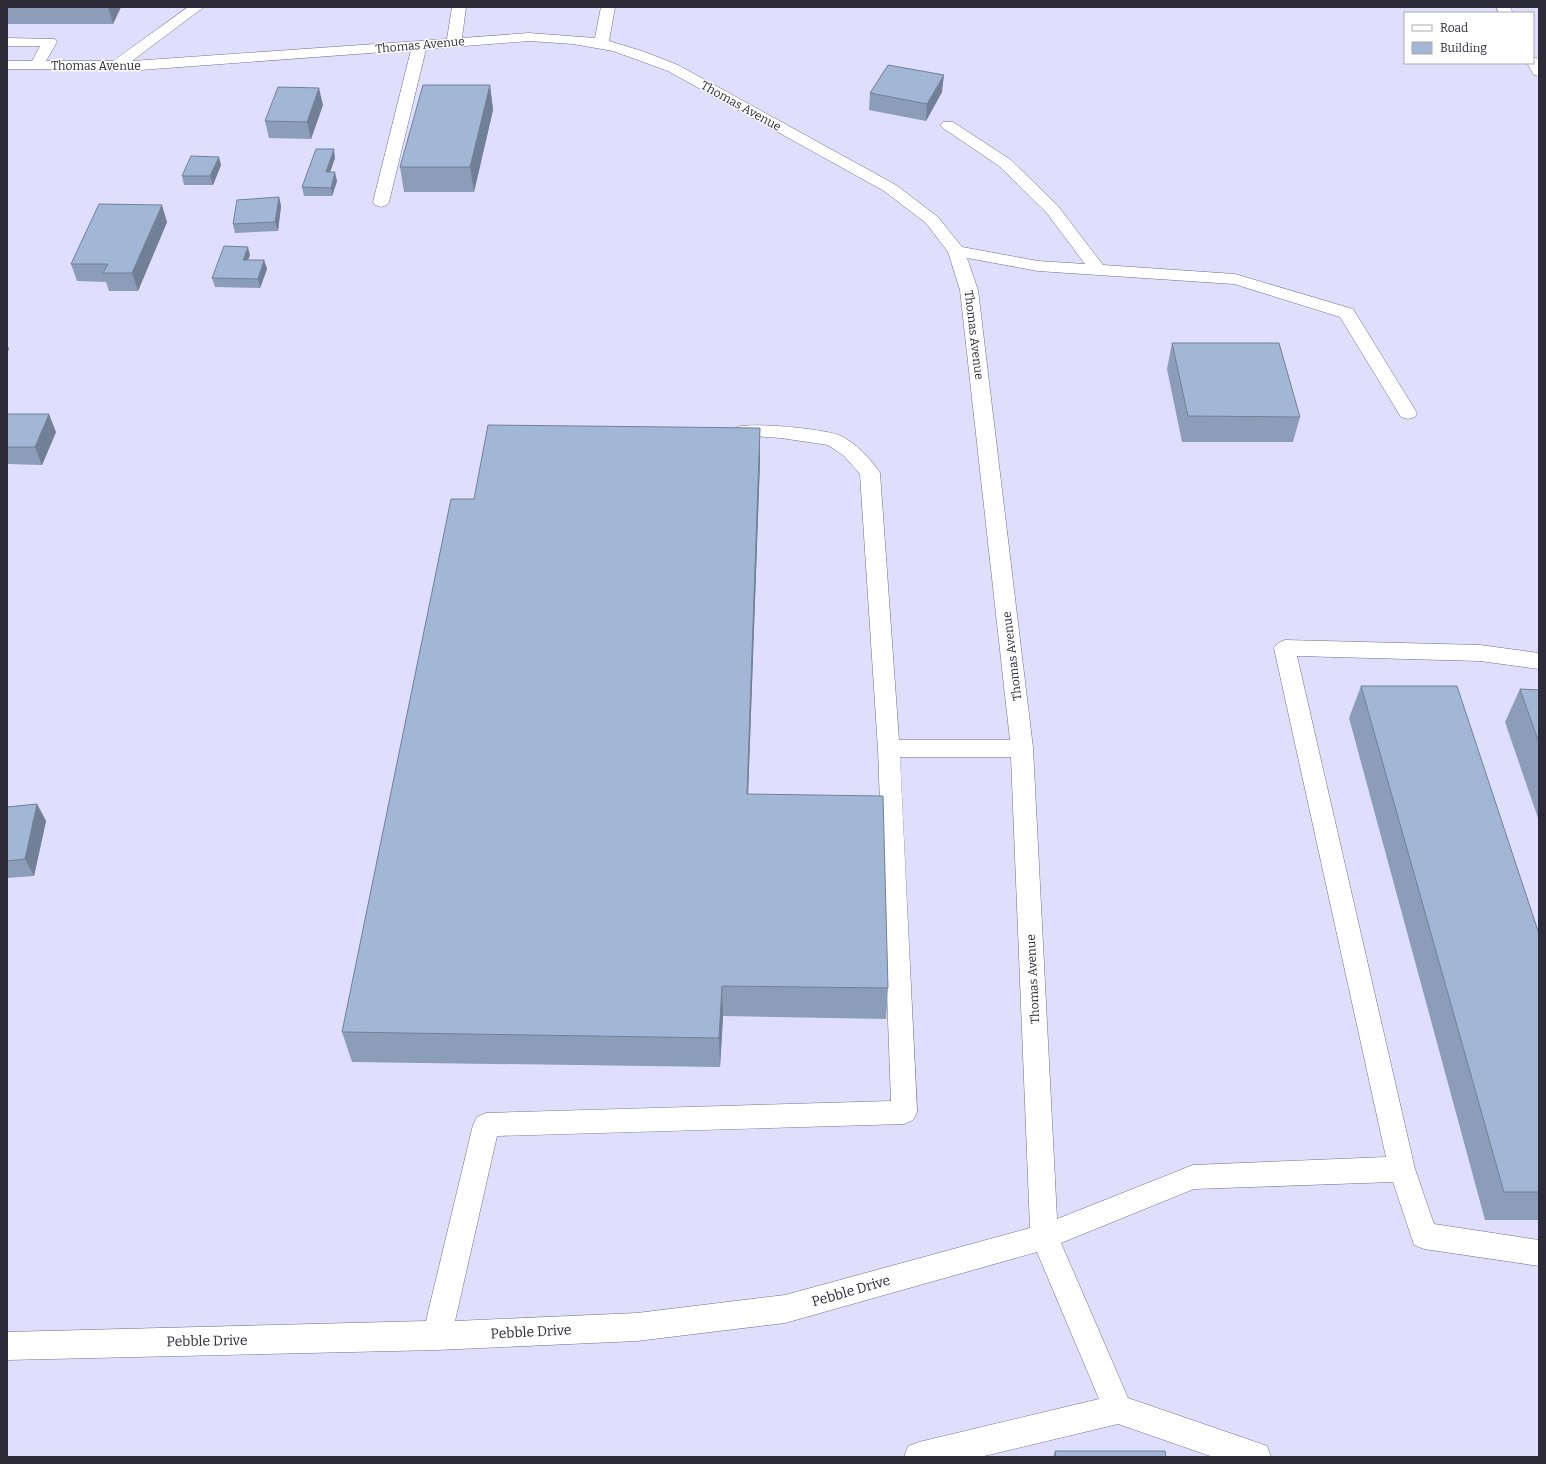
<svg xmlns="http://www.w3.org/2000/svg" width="1546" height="1464" viewBox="0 0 1546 1464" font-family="Bitter,serif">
<rect width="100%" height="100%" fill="#e0defd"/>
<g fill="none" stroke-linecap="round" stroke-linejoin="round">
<!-- minor casing -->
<g stroke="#706f8a" stroke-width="1">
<path id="minor" d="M188 7H204L132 61 447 39 452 7H466L462 38 529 33 595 38 601 7H615L609 41 642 51 678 65 896 185 938 217 962 247 1038 261 1085 264 1046 212 999 166 943 128 940 125 943 122H953L1011 160 1058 206 1103 265 1235 274 1353 309 1417 413 1415 417 1408 419 1401 417 1340 317 1234 284 1038 271 967 258 978 290 1033 748 1057 1219 1193 1165 1386 1157 1274 648 1278 643 1285 640 1480 645 1539 653V669L1480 661 1297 656 1415 1169 1434 1224 1539 1240V1266L1424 1249 1414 1245 1393 1182 1194 1189 1061 1243 1128 1398 1256 1442 1267 1446 1271 1457H1213L1118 1424 980 1457H904L908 1446 919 1442 1099 1399 1037 1252 785 1323 637 1341 437 1350 7 1360V1332L426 1321 473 1125 477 1117 486 1113 891 1101 878 749 860 474 844 456 828 445 781 438 737 435 735 431 737 427C755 422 822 429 839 435 855 442 871 459 880 473L899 740H1010L960 290 948 252 926 223 884 191 668 71 613 51 573 44 529 41 426 49 389 202 387 205 381 207 375 205 373 202 411 50 140 70 7 69V61H32L40 46H7V38L55 39 57 42 46 61H113ZM900 757H1011L1030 1228 785 1295 637 1313 455 1321 497 1136 904 1124 913 1120 917 1112Z
M1496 7H1510L1513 13H1499Z
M1533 57 1539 59V76L1534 75 1527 63H1533Z"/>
</g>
<!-- minor -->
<use href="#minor" fill="#fff" fill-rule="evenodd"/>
</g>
<!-- wall -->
<path fill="#8b9db8" d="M7 7H121L113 24H7Z
M490 85 493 110 474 192H404L400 167Z
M942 92 926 121 869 110 870 93Z
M323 105 311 139 269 138 265 121Z
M335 158 330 172 337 181 332 196H304L302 187Z
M221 165 213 185H184L182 176Z
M279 197 281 206 278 231 235 233 233 224Z
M167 222 138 291H109L106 282 77 281 71 264Z
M250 255 248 260H264L267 269 260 288 215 287 212 278Z
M1172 343 1300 417 1293 442H1182L1167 369Z
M7 414 56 432 42 465 7 464Z
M760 428V461L748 794 888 988 886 1019 723 1016 720 1067 352 1062 342 1032 474 499Z
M1361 686 1539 934V1220H1485L1349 718Z
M1520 689 1539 690V821L1505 722Z
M37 804 46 821 34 876 7 878V807Z
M1055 1451 1166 1457H1053Z"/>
<!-- shaded-wall -->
<path fill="#718096" d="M108 7H121L113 24Z
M944 75 942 92 926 121 927 104Z
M490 85 493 110 474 192 470 167Z
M319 88 323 105 311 139 307 122Z
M334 149 335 158 327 181 326 172Z
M219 157 221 165 213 185 210 176Z
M335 172 337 181 332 196 331 188Z
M279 197 281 206 278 231 275 222Z
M162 205 167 222 138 291 132 273Z
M248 247 250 255 245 269 243 260Z
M264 260 267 269 260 288 258 279Z
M7 344 9 349 7 354Z
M49 414 56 432 42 465 35 447Z
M760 428V461L747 826V794Z
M37 804 46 821 34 876 25 859Z
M722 986 723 1016 720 1067 719 1038Z"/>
<!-- building -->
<path fill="#a2b7d6" stroke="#718096" d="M888 65 944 75 927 104 870 93Z
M423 85H490L470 167H400Z
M278 87 319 88 307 122 265 121Z
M316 149H334L326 172H335L331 188 302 187Z
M191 156 219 157 210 176H182Z
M279 197 275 222 233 224 237 200Z
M99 204 162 205 132 273H103L108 264H71Z
M224 246 248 247 243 260H264L258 279 212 278Z
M1172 343H1279L1300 417 1188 416Z
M7 414H49L35 447H7Z
M488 425 760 428 747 794 883 796 888 988 722 986 719 1038 342 1032 451 499H474Z
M1361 686H1457L1539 934V1192H1504Z
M1520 689 1539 690V743Z
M37 804 25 859 7 861V807Z
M1055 1451H1165L1166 1457H1056Z"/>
<g text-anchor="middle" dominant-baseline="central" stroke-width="3" stroke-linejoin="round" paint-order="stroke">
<!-- street labels -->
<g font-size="12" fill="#2c2b37" stroke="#fff">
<text transform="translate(420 45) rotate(-5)">Thomas Avenue</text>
<text x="96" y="66">Thomas Avenue</text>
<text transform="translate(741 106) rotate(29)">Thomas Avenue</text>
<text transform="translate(974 335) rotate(83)">Thomas Avenue</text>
<text transform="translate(1012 656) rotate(-97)">Thomas Avenue</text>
<text transform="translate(1033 979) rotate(-93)">Thomas Avenue</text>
</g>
<!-- near-street labels -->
<g font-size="14" fill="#2c2b37" stroke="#fff">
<text transform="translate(851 1291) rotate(-16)">Pebble Drive</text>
<text transform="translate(531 1332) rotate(-3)">Pebble Drive</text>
<text transform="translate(207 1341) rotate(-1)">Pebble Drive</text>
</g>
</g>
<!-- border -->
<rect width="1546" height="1464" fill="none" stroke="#2c2b37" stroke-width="16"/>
<!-- legend -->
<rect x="1404" y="12" width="130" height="52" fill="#ffffff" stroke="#abaaaf"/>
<rect x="1412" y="25" width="20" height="6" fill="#ffffff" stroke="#abaaaf"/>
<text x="1440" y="32" font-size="12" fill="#2c2b37">Road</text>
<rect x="1412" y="42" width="20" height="12" fill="#a2b7d6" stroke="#abaaaf"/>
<text x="1440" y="52" font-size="12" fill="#2c2b37">Building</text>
</svg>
